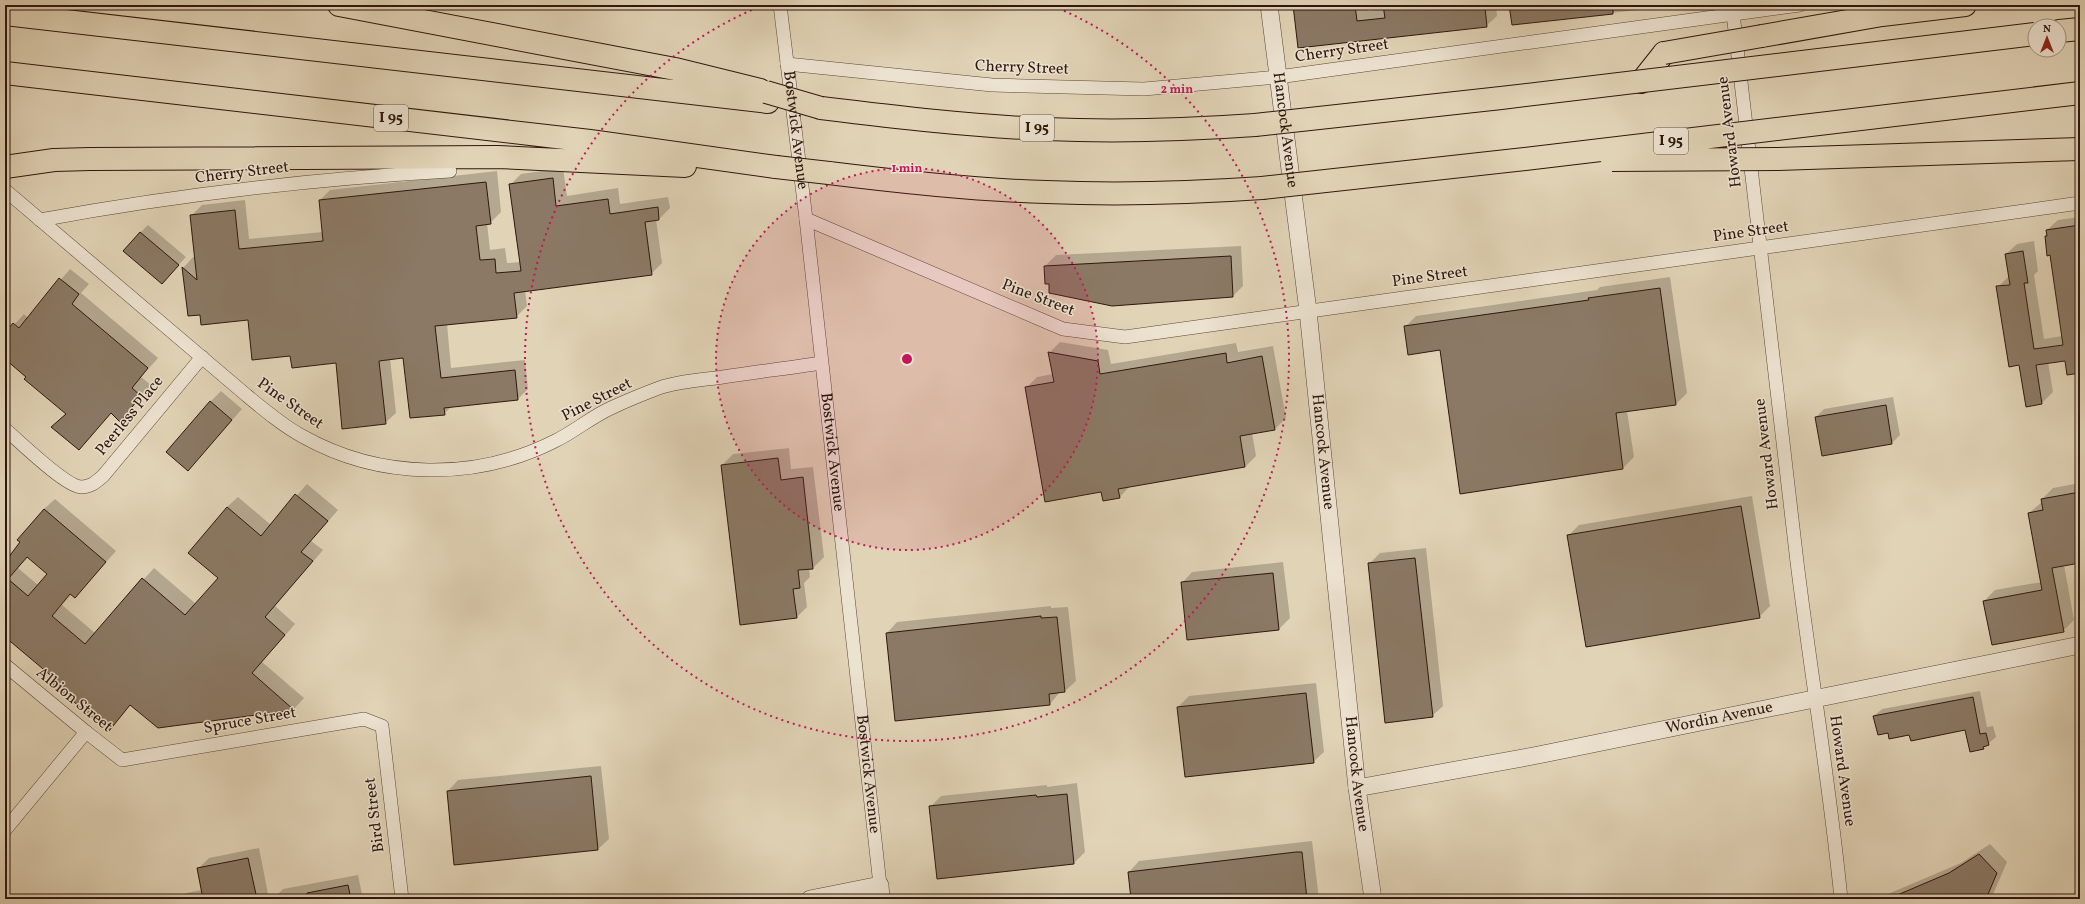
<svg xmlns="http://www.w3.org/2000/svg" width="2085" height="904" viewBox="0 0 2085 904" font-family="Vollkorn,serif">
<rect width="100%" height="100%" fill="#e1d3b6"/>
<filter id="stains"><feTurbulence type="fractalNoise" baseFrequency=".005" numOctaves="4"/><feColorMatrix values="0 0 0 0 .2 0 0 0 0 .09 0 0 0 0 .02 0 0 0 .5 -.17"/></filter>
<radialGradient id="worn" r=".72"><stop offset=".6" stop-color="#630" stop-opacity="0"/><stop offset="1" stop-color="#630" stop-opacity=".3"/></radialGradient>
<!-- shadow -->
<path fill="#0003" fill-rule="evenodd" d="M1294 5H1367L1368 11 1385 9 1384 5H1496L1497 16 1486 26 1299 47Z
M1510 5H1682L1513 24Z
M563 168 567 196 618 188 620 204 668 197 670 208 659 219H656L662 263 651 274 525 290 527 306 516 317 447 324 451 368 525 360 528 389 518 399 452 406 444 414 404 357 390 358 396 413 385 423 336 362 291 355 249 319 201 314 189 315 183 268 193 257 196 259 191 216 202 205 245 200 249 239 323 232 320 200 330 190 497 171 501 212 490 223H487L490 250 505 248 507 263 521 262 510 185 521 174Z
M2080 217V372L2066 359 2048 362 2053 392 2042 403 2027 405 2020 364 1998 287 2009 276 2006 254 2017 244 2034 241 2038 271 2034 275 2044 339 2062 336 2051 254 2046 237 2048 235 2047 230 2058 220Z
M148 225 186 257 170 274 140 233Z
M1241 246 1243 286 1233 296 1050 283 1045 266 1056 255Z
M70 269 89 284 81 293 158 358 141 377 151 385 130 410 120 420 111 412 78 449 52 427 66 413 5 359V335L24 314 28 318Z
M1670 277 1687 393 1676 404 1627 411 1634 457 1623 468 1405 327 1416 316 1597 290 1600 287Z
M1060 342 1108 350 1111 364 1236 343 1238 352 1273 346 1286 418 1275 429 1252 433 1256 456 1245 467 1130 486 1120 497 1102 491 1026 388 1037 377 1053 374 1050 352Z
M221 391 242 409 188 470 210 402Z
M1893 397 1900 435 1892 443 1816 417 1824 409Z
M789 448 791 469 813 467 824 557 813 568H809L810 577 804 583 807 607 796 618 722 465 733 454Z
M2080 483V562L2064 565 2074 620 2063 631 1984 601 1995 590 2042 582 2029 513 2042 502V499L2053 488Z
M307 484 338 510 311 541 323 550 275 606 295 624 262 662 304 698 294 709 158 727 131 704 109 730 56 679 5 636V557L8 559 44 509 55 499 116 551 75 597 71 594 62 605 95 633 154 568 196 604 219 578 189 553 227 507 238 497 271 525ZM28 557 48 574 38 585 18 568Z
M1752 496 1770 606 1759 617 1568 536 1579 525Z
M1426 548 1443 706 1432 716 1369 564 1380 553Z
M1283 562 1290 618 1279 629 1182 583 1192 572Z
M1051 606V608L1068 607 1076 681 1065 691 1060 692 1050 704 896 720 887 633 897 622Z
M1316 683 1324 752 1313 762 1178 707 1189 696Z
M1980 691 1987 727 1993 726 1996 737 1983 748 1966 729 1910 733 1888 731 1874 716 1882 709Z
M601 766 609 839 598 849 455 864 448 791 458 780Z
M1077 783 1085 852 1074 863 938 878 930 807 941 796 1047 785V787Z
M1312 841 1319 899H1132L1129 872 1139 861Z
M1990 844 2007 862 1991 899H1876L1961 863Z
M259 848 269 899H180L186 893 202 890 198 869 209 858Z
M358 875 363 899H273L283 889Z"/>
<!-- building -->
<path fill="#8b7965" stroke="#2e170e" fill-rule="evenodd" d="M1293 5H1355L1357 21 1385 18 1383 5H1472L1473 9 1485 7 1487 27 1298 48Z
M1509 5H1613V14L1512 25Z
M553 178 556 206 608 199 610 214 658 207 659 220 645 222 652 275 514 293 517 318 435 326 441 378 515 370 518 400 444 408 445 415 410 418 403 358 379 361 386 424 342 429 336 363 292 368 290 356 252 360 248 320 201 325 200 315 188 316 182 267 197 280 190 215 235 210 239 249 323 241 319 200 486 182 491 224 476 226 480 260 495 259 496 273 521 271 509 184Z
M2080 225V373L2067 375 2065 361 2036 365 2042 404 2026 407 2019 365 2009 367 1996 286 2010 285 2005 254 2023 251 2028 283H2024L2034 349 2063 345 2050 255 2047 256 2045 236H2047L2046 230Z
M140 232 179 265 162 284 123 251Z
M1231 256 1233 297 1112 306 1049 293V284H1045L1044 266Z
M59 278 79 294 72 304 148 368 132 388 141 396 120 422 111 413 79 450 51 427 66 414 24 379 26 377 5 359V333L13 323 19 328Z
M1660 288 1676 405 1616 413 1623 469 1460 494 1440 350 1408 355 1404 326 1589 300 1588 298Z
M1048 352 1098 361 1100 374 1226 353 1227 363 1262 356 1275 430 1240 436 1245 467 1118 489 1120 498 1103 501 1101 492 1045 502 1025 387 1054 382Z
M210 401 232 420 188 471 166 452Z
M1886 405 1892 444 1822 456 1815 417Z
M778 458 781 480 803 477 813 569 798 570 800 588 793 589 797 618 740 625 721 465Z
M2080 492V563L2052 568 2064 632 1992 645 1983 601 2042 590 2028 513 2043 510 2041 499Z
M295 494 328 521 301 552 313 561 265 617 285 635 252 673 294 710 158 728 130 705 109 731 51 683 55 679 5 637V562L20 542 17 540 44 509 106 562 75 598 70 594 52 616 85 644 142 578 185 615 218 578 188 553 227 507 261 536ZM27 557 47 574 28 596 8 579Z
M1741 506 1760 618 1586 647 1567 535Z
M1415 558 1433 717 1385 723 1368 563Z
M1273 573 1279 630 1187 640 1181 582Z
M1041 616V618L1057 617 1065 692 1049 694 1050 705 895 721 886 633Z
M1306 693 1314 763 1185 777 1177 707Z
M1973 697 1980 734 1986 733 1989 745 1983 747 1984 749 1970 752 1965 730 1911 741 1909 735 1889 739 1888 733 1878 735 1873 716Z
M591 776 598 850 454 865 447 791Z
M1067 794 1074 864 937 879 929 806 1036 795 1037 797Z
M1296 852H1302L1307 899H1131L1128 872Z
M1979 854 1997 873 1986 899H1888L1949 873Z
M248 858 257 899H203L197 868Z
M348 885 351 899H307V893Z"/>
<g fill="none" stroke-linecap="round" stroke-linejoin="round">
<!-- minor casing -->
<g stroke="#5b4638" stroke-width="14">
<g id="minor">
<path id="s1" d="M780 5 806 219 880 885"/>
<path d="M1732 5C1753 191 1774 377 1797 562 1811 675 1830 786 1841 899"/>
<path d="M787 64 992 85 1144 89 1278 77 1800 5"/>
<path d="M5 190 245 394C263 409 282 425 302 436 380 480 476 481 555 441 574 432 591 417 611 408 626 401 643 394 659 388 679 381 702 380 723 377 756 372 789 368 821 363"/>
<path d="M806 219 1063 329 1125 337 2080 203"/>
<path d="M40 220C175 195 313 179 450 171"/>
<path d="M5 429C19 441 65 486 81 487 91 487 96 482 103 476L202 357"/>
<path d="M5 665 86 732 122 760 364 719 382 726 402 899"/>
<path d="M5 830 86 732"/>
</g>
</g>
<!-- tertiary casing -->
<g stroke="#5b4638" stroke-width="18">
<g id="tertiary">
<path id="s2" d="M1269 5 1308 311 1357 788 1373 899"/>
<path id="s3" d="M1357 788 1533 756 2080 645"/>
<path d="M810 899 880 885 881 899"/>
</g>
</g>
<!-- motorway casing -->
<g stroke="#2e170e" stroke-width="24">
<path id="motorway" d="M339 5 675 69 760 90
M5 14 768 102
M2059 31 2080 29
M1762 36 1882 15 1965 5
M5 73 590 141 776 167
M1641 82 1664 53
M821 108C895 117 970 126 1045 129 1115 132 1185 130 1255 125
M1777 159 2080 149
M5 167 54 160 90 159 498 157 685 166
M829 173C901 182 974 190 1046 192 1118 195 1190 193 1262 188"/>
</g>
<!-- minor -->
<use href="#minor" stroke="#ece2d0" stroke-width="13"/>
<!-- tertiary -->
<use href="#tertiary" stroke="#ece2d0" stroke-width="17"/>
<!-- motorway -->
<use href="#motorway" stroke="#e1d3b6" stroke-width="22"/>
<!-- motorway-bridge casing -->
<g stroke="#2e170e" stroke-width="24" stroke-linecap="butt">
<path id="motorway-bridge" d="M1664 53 1762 36
M766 92 821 108
M1255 125 1501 98 2035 34
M1612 160 1777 159
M776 167 829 173
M1262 188 1525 159 2080 93"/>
</g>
<!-- motorway-bridge -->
<use href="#motorway-bridge" stroke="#e1d3b6" stroke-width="22"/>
</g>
<!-- distance rings -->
<circle cx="907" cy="359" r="191" fill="#c2185b" fill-opacity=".12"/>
<g fill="none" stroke="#c2185b" stroke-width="2" stroke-dasharray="2 4">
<circle cx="907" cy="359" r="191"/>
<path d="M1053 6A382 382 0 1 1 761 6"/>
</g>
<g text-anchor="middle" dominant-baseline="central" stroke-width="3" stroke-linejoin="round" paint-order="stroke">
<!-- shield labels -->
<g fill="#ece2d0" stroke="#675448" stroke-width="1">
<rect x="374" y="105" width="34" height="26" rx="3"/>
<rect x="1020" y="115" width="34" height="26" rx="3"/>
<rect x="1654" y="128" width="34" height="26" rx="3"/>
</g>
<g font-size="15" font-weight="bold" fill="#2e170e">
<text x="391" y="118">I 95</text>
<text x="1037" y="128">I 95</text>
<text x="1671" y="141">I 95</text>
</g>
<!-- street labels -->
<g font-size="16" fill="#2e170e" stroke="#ece2d0">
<text transform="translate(1342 51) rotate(-8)">Cherry Street</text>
<text transform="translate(1022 68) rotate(2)">Cherry Street</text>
<text stroke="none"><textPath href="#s1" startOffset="126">Bostwick Avenue</textPath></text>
<text stroke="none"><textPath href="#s2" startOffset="126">Hancock Avenue</textPath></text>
<text transform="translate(1730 132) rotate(-97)">Howard Avenue</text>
<text transform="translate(242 173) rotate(-7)">Cherry Street</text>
<text transform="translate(1751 232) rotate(-8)">Pine Street</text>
<text transform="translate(1430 277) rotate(-8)">Pine Street</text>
<text transform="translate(1038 298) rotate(21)">Pine Street</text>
<text transform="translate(597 400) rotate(-27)">Pine Street</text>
<text transform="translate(290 404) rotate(35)">Pine Street</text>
<text transform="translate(130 416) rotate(-51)">Peerless Place</text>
<text stroke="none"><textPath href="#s1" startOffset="450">Bostwick Avenue</textPath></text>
<text stroke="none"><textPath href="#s2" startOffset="450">Hancock Avenue</textPath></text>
<text transform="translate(1767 454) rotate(-97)">Howard Avenue</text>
<text transform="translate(74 700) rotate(39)">Albion Street</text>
<text stroke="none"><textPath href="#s3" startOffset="369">Wordin Avenue</textPath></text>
<text transform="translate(250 721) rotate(-10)">Spruce Street</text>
<text transform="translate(1842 771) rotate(82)">Howard Avenue</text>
<text stroke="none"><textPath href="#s1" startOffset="774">Bostwick Avenue</textPath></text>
<text stroke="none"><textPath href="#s2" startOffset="774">Hancock Avenue</textPath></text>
<text transform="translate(375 815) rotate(-97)">Bird Street</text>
</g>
</g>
<circle cx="907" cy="359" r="6" fill="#c2185b" stroke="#ece2d0" stroke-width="2"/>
<g font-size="12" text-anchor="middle" font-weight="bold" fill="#c2185b" stroke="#ece2d0" stroke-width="3" stroke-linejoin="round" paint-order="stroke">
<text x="1177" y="93">2 min</text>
<text x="907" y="172">1 min</text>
</g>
<!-- margin -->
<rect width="2085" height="904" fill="none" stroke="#e1d3b6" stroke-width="20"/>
<rect x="6" y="6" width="2073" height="892" fill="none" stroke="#2e170e" stroke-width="2"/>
<rect x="10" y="10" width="2065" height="884" fill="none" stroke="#2e170e"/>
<!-- north arrow -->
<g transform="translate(2047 38)"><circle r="19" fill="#ece2d0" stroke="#a09182"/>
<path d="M0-3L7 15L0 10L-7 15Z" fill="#8f2418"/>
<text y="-6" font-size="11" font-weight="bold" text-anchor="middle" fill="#2e170e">N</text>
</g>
<rect width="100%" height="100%" filter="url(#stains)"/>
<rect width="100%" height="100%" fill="url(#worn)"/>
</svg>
